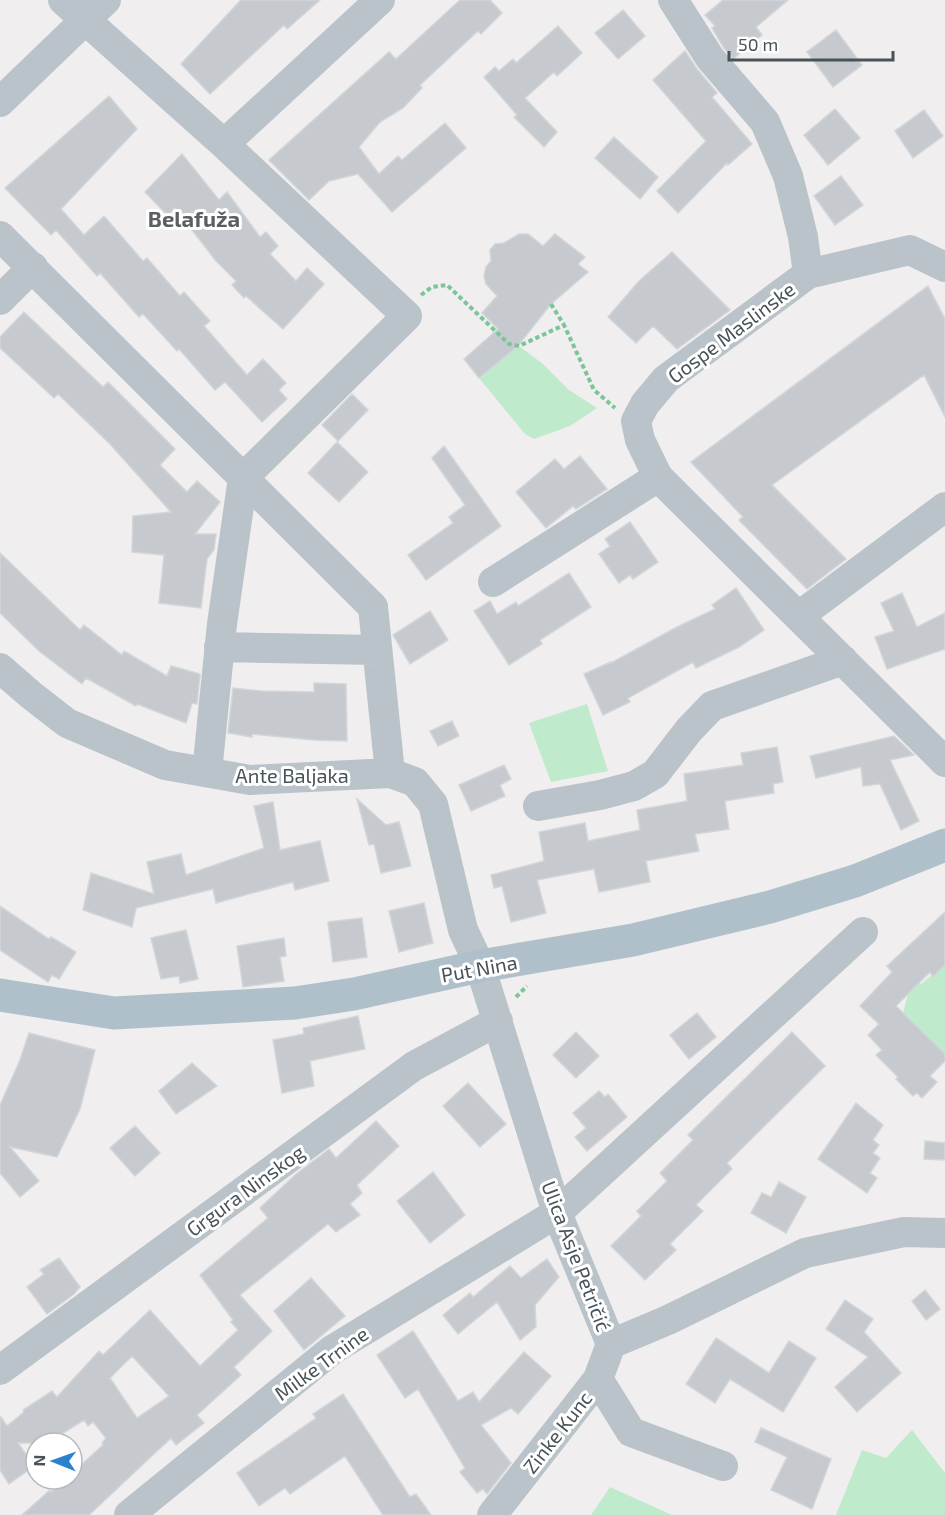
<svg xmlns="http://www.w3.org/2000/svg" width="945" height="1515" viewBox="0 0 945 1515" font-family="'Exo 2',sans-serif">
<rect width="100%" height="100%" fill="#f0eeee"/>
<!-- green -->
<path fill="#c0eacc" d="M519 346 543 364 569 390 597 408 570 426 534 439 525 434 479 378Z
M587 704 608 771 551 782 529 723Z
M945 964V1054L903 1013 912 979 921 984Z
M912 1430 945 1473V1515H836L862 1450 886 1458Z
M610 1487 672 1515H591Z"/>
<!-- building -->
<path fill="#c6c9cd" stroke="#d2d5d9" stroke-width="1.5" fill-rule="evenodd" d="M241 0H320L287 29 284 25 210 94 181 64Z
M460 0H490L502 13 481 34 478 31 420 85 422 88 403 108 380 122 359 147 379 174 398 156 402 160 445 123 466 148 392 212 358 174 329 181 309 200 269 160 389 52 396 59Z
M723 0H788L756 27 762 35 733 59 724 48 712 28 715 26 705 15Z
M623 10 645 36 618 59 595 33Z
M558 26 582 53 557 76 554 72 525 98 557 132 544 147 514 117 517 115 484 77 495 67 499 71 513 59 516 63Z
M836 30 862 65 833 87 807 52Z
M685 51 697 69 717 93 712 97 752 144 728 165 727 163 678 213 657 191 706 141 653 80Z
M109 96 137 129 61 209 84 235 104 216 143 261 147 258 180 296 184 292 210 321 204 326 247 375 263 359 286 383 279 390 287 399 262 422 225 382 215 390 179 349 177 351 143 314 139 317 100 273 97 276 56 230 51 235 5 188Z
M835 109 860 138 828 165 804 135Z
M924 110 943 136 913 158 895 131Z
M614 137 658 177 640 199 595 158Z
M182 154 219 200 227 192 260 237 266 232 278 246 270 254 296 281 307 268 324 284 283 329 246 296 244 298 232 285 236 281 216 261 175 208 168 216 145 192Z
M841 176 863 205 835 225 814 196Z
M519 234H528L543 246 555 234 585 257 578 264 588 272 551 304 517 347 479 378 464 359 498 329 482 313 497 296 486 284 484 276 486 267 491 261 490 250 495 244 504 243Z
M672 252 730 310 677 349 653 326 636 343 608 317 639 281Z
M928 286 945 319V417L924 375 772 485 846 559 807 589 739 520 743 517 691 462Z
M24 312 103 387 108 382 175 449 160 465 187 492 197 481 220 502 195 534H216L214 550 207 559 201 608 159 603 164 555 132 552 133 516 171 512 110 444 58 394 54 398 0 348V337Z
M352 394 368 410 338 441 322 425Z
M337 442 368 472 339 502 308 473Z
M444 446 501 526 426 580 408 555 453 523 449 517 465 505 432 458Z
M580 456 607 489 576 509 573 506 546 528 516 492 555 459 564 469Z
M630 522 658 562 633 579 630 575 619 583 599 554 610 546 605 539Z
M0 553 80 630 84 625 122 655 124 651 167 676 171 666 200 674 197 704 192 703 186 723 137 704 136 706 86 678 82 684 39 651 0 613Z
M569 573 591 607 540 640 542 644 509 665 474 611 490 601 497 614 516 602 518 606Z
M736 588 764 630 739 647 696 668 693 662 628 698 630 702 603 715 584 674 611 662V663L677 627 715 609 712 605Z
M902 593 917 627 945 613V649L887 669 875 637 894 631 881 603Z
M430 611 448 640 410 664 393 635Z
M314 683 346 684 347 741 314 740 252 734V737L228 733 233 688 262 691 314 692Z
M452 721 459 736 438 746 430 731Z
M894 736 914 755 890 760 919 821 901 830 880 784 863 786 861 767 816 778 810 756Z
M777 747 783 782 773 784 774 793 725 801 729 829 695 834 699 851 646 861 650 882 599 892 594 869 537 880 546 913 511 922 502 886 494 888 491 875 544 861 539 832 585 823 588 841 640 830 637 810 687 801 684 774 743 765 741 753Z
M504 765 511 779 500 785 505 796 471 811 459 785Z
M357 799 386 825 399 822 411 866 381 873 374 844 369 845Z
M273 802 280 850 320 841 329 881 295 890 293 882 216 903 213 889 136 908 132 927 83 910 91 873 154 894 147 862 181 854 186 875 264 848 254 806Z
M424 903 433 943 399 952 389 911Z
M0 906 49 939 51 937 76 952 59 979 52 975 48 982 0 950Z
M945 912V965L933 977 930 972 896 1006 945 1054V1061L930 1076 937 1082 922 1098 917 1093 913 1096 896 1079 898 1077 876 1055 882 1050 868 1035 879 1024 860 1006 892 972 887 966Z
M362 918 367 957 333 962 328 922Z
M186 930 198 979 180 983 179 976 161 979 151 938Z
M284 938 286 956 280 957 284 981 243 987 237 946Z
M697 1013 716 1037 689 1059 670 1035Z
M358 1016 365 1049 310 1061 314 1086 282 1093 273 1040 304 1034 303 1028Z
M576 1032 599 1056 576 1078 553 1055Z
M792 1032 825 1066 727 1163 732 1169 696 1205 703 1211 670 1244 676 1250 645 1280 611 1246 641 1216 637 1211 667 1181 660 1173 693 1140 688 1135Z
M29 1033 95 1050 80 1109 57 1157 10 1147 39 1181 20 1197 0 1173V1105L20 1060Z
M192 1063 217 1086 176 1114 159 1091Z
M468 1083 506 1124 480 1147 443 1106Z
M599 1091 605 1097 608 1094 627 1117 587 1151 575 1137 586 1128 573 1113Z
M856 1103 883 1125 873 1140 879 1145 873 1153 880 1158 870 1173 877 1178 867 1193 818 1159Z
M376 1121 399 1146 357 1185 362 1193 350 1204 360 1215 336 1232 328 1224 240 1295 272 1331 234 1367 241 1375 197 1415 204 1423 176 1445 171 1438 89 1515H22L50 1490 51 1492 65 1479H72V1473L103 1445 102 1443 106 1438 93 1422 88 1426 84 1420 47 1443H18L34 1466 9 1484 0 1470V1416L7 1426 24 1412 23 1410 52 1391 57 1397 99 1351 103 1355 150 1310 200 1366 238 1330 231 1322 233 1320 200 1275 268 1218 260 1208 295 1175 329 1149 336 1158ZM132 1356 169 1396 137 1418 110 1378Z
M135 1126 160 1153 135 1176 110 1148Z
M925 1141 945 1143V1160L924 1159Z
M433 1172 465 1215 430 1243 397 1201Z
M779 1182 806 1197 786 1233 751 1213 762 1193 771 1197Z
M59 1258 80 1287 74 1294 47 1314 27 1287 44 1274 40 1270Z
M547 1259 559 1277 535 1305 536 1327 520 1340 497 1302 458 1334 443 1315 470 1293 473 1297 510 1266 521 1278Z
M311 1278 345 1316 304 1350 274 1311Z
M925 1290 940 1309 926 1320 912 1301Z
M845 1300 873 1319 864 1332 901 1373 857 1412 835 1387 868 1357 826 1329Z
M413 1331 458 1401 473 1392 479 1402 524 1352 551 1376 518 1414 511 1408 481 1425 511 1463 487 1494 483 1489 477 1493 460 1472 465 1468 418 1389 405 1398 377 1355Z
M716 1338 769 1373 789 1341 816 1358 783 1412 730 1379 715 1403 686 1384Z
M343 1394 410 1497 416 1494 431 1515H383L345 1456 290 1494 285 1488 259 1506 237 1473 316 1418 313 1414Z
M761 1428 831 1459 812 1509 771 1490 787 1457 755 1442Z"/>
<g fill="none" stroke-linecap="round" stroke-linejoin="round">
<!-- path -->
<path stroke="#7bc599" stroke-width="4" stroke-dasharray="4.5 3" stroke-linecap="butt" d="M421 295 432 287 447 285 509 344 519 346 564 325 594 390 615 408
M551 304 564 325
M516 997 527 986"/>
<!-- minor -->
<path stroke="#bac3c9" stroke-width="30" d="M63 0 224 144 407 316 243 478 222 624 207 772
M673 0 710 58 765 122 788 176 803 237 808 274 666 379 645 404 636 421 640 440 658 477 945 762
M0 102 106 0
M224 144 380 0
M0 236 373 607 390 773
M808 274 910 250 945 267
M0 300 33 267
M493 582 658 477
M799 616 945 507
M219 647 377 650
M0 668 31 695 67 723 165 765 250 780 390 773 415 782 433 804 463 930 480 966 557 1213 611 1344 668 1320 805 1253 904 1232 945 1233
M538 806 600 795 634 786 655 774 689 730 712 706 843 660
M0 1370 414 1066 498 1021
M598 1379 631 1432 723 1466
M129 1515 332 1350 557 1213 863 932
M492 1515 598 1379 611 1344"/>
<!-- major -->
<path stroke="#b0c0ca" stroke-width="33" d="M0 995 114 1013 295 1003 354 994 480 966 633 940 770 907 855 881 945 845"/>
</g>
<g text-anchor="middle" dominant-baseline="central" stroke-width="6" stroke-linejoin="round" paint-order="stroke">
<!-- street labels -->
<g font-size="20" fill="#485359" stroke="#fff">
<text transform="translate(731 332) rotate(-37)">Gospe Maslinske</text>
<text x="292" y="775">Ante Baljaka</text>
<text transform="translate(479 968) rotate(-10)">Put Nina</text>
<text transform="translate(245 1190) rotate(-36)">Grgura Ninskog</text>
<text transform="translate(577 1256) rotate(69)">Ulica Asje Petričić</text>
<text transform="translate(321 1363) rotate(-36)">Milke Trnine</text>
<text transform="translate(557 1432) rotate(-52)">Zinke Kunc</text>
</g>
<!-- quarter labels -->
<g font-size="22" font-weight="bold" fill="#5b5f62" stroke="#fff">
<text x="194" y="218">Belafuža</text>
</g>
</g>
<!-- north arrow -->
<g transform="translate(54 1461) rotate(271)"><circle r="28" fill="#ffffff" stroke="#b6babd" stroke-width="1.5"/>
<path d="M0-4.5L10 22L0 15L-10 22Z" fill="#2a81ce"/>
<text y="-9" font-size="16" font-weight="bold" text-anchor="middle" fill="#485359">N</text>
</g>
<!-- scale -->
<path d="M729 51v9h164v-9" fill="none" stroke="#485359" stroke-width="3"/>
<text x="738" y="51" font-size="18" fill="#485359" stroke="#ffffff" stroke-width="4.5" paint-order="stroke">50 m</text>
</svg>
